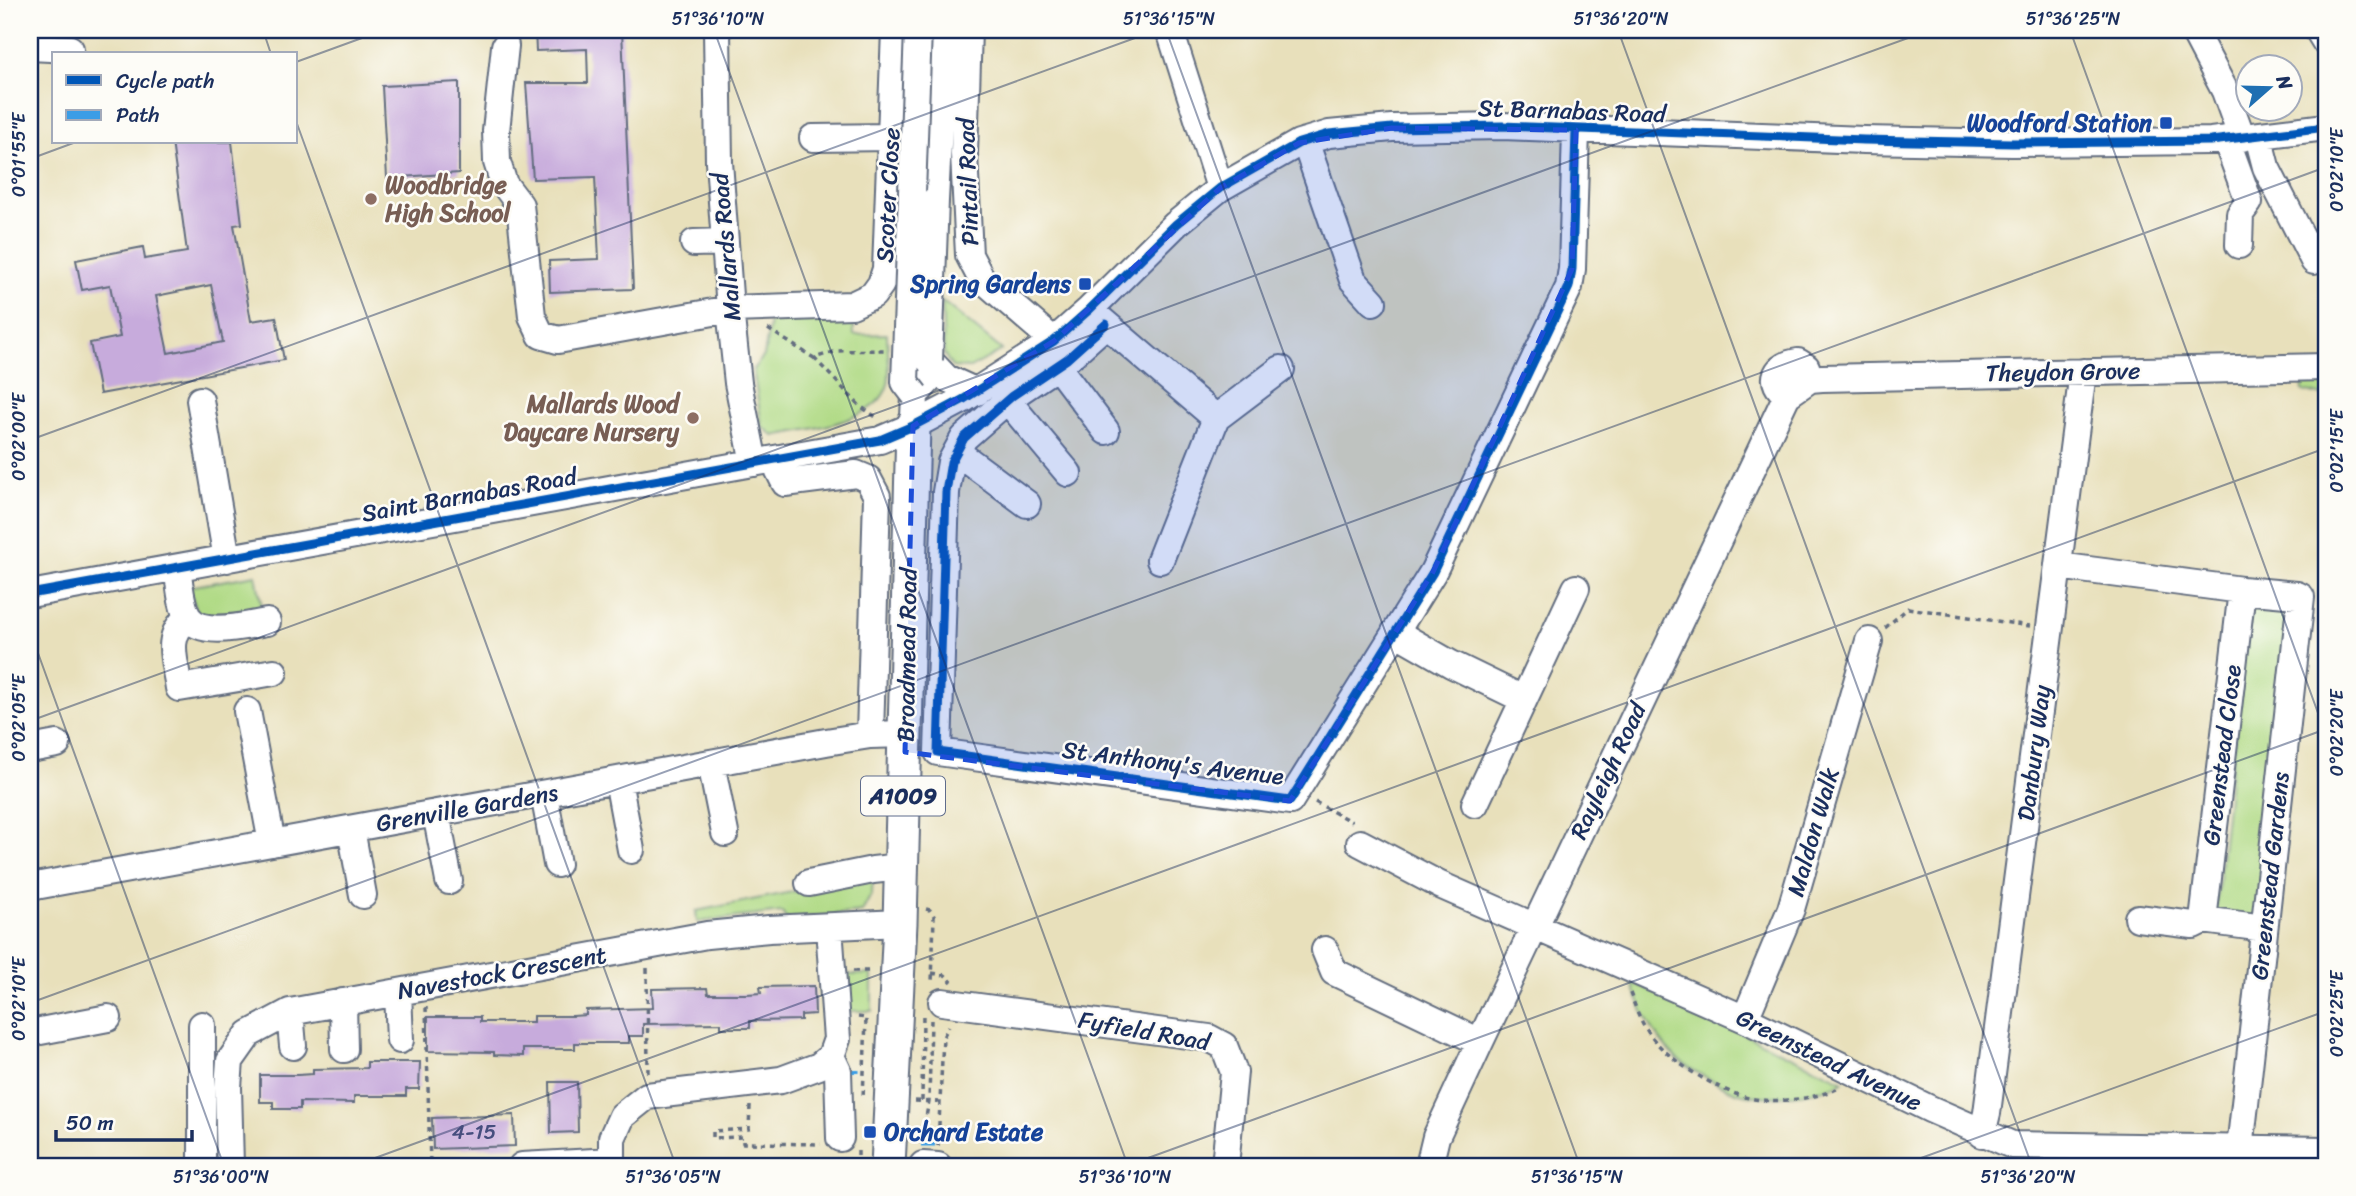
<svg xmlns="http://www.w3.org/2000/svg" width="2356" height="1196" viewBox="0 0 2356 1196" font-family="Sriracha,sans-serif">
<rect width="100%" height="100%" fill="#fdfcf7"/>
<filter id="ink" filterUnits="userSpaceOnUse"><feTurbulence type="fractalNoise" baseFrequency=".0143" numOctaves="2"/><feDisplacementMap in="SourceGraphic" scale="14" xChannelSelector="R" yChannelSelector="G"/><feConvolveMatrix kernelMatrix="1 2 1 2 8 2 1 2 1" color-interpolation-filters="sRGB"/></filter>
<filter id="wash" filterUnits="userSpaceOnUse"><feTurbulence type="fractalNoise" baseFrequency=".00686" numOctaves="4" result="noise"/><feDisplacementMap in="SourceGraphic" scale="28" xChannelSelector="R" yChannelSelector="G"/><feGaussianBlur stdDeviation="1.57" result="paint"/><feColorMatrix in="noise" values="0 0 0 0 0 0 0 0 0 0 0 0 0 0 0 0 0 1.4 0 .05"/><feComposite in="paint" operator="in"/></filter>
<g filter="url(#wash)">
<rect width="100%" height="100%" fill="#e8e0bb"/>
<!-- green -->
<path fill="#b0da85" stroke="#668472" stroke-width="2" d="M942 301 1002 350 970 368 952 367 944 354Z
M853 319 854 335 887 334C887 348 891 371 888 384 878 423 807 429 774 436L762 426 753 369 764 356 770 321Z
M2302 377H2326V397L2303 391Z
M256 575 264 618 199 616 188 587Z
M2257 605 2285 607 2289 614 2260 916 2215 917 2248 611Z
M873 876 872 893 862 912 786 919 782 912 697 922 696 911Z
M872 974V1011H847L846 975Z
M1632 982 1844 1081C1822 1094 1765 1101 1739 1093 1728 1090 1686 1067 1678 1060 1655 1039 1641 1012 1632 982Z"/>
<g id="blocks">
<!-- building -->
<path fill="#c7abdc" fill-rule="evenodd" d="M535 30H622L633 289 550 292 549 261 599 259 595 177 533 179 526 83H588L587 49 536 51Z
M459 82V173L387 178 382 86Z
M172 142H232L242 224 234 225 251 321 276 317 284 360 100 394 90 343 120 337 110 285 82 290 76 260 143 247 145 259 187 252ZM211 285 223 342 168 353 156 296Z
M814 986 815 1014 801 1015V1020L750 1021V1028H721V1023L643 1024V1036H629V1043H575V1049H523V1056L494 1055V1052L428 1051V1017H480V1022H533V1016H573L586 1015V1010L653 1008 652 989 707 988 708 994H747L761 993 760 987Z
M367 1062H420L419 1089H406V1096H354V1103L300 1102V1109H273V1102H260V1075H298L313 1074V1069L367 1068Z
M550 1082H577L578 1132 551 1133Z
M514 1115 515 1146 433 1149 432 1118Z"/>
</g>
</g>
<g filter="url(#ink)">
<use href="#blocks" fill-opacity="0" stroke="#636d7f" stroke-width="2"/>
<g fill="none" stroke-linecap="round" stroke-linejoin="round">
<!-- minor casing -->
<g stroke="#636d7f" stroke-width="30">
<path id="minor" d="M717 30 719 162 730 309 738 383 754 463
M968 30 964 154 969 255 981 278 1054 341
M1168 30 1172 37 1220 188
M2193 30 2225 91 2242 138
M2318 30 2326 43
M505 46 496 131 497 162 504 184 520 205 532 316 541 335 558 340 730 309 852 305 873 295 881 284 886 269 895 30
M30 47 70 49
M2258 136 2266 167 2314 261
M813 138 891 137
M2226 139 2249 202 2240 214 2239 245
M1305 141 1353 280 1373 302
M935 200 944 30
M694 243 725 242
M1093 313 1216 418
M1106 324 1067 359 1012 396 964 438 951 462 946 492 938 752 1290 801 1433 572 1569 287 1572 269 1576 130
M929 360 946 378 977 392
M1057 366 1106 431
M1787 395C1767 381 1776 365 1798 362L1806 367 1810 379
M200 400 227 559
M1007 400 1068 473
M914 418 915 395 929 380V360
M957 452 1027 504
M777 459 779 471 785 483 856 474 868 479 877 496 870 735
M1160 560 1216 418 1281 369
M2058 566 2242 590 2297 595 2301 597 2240 1149
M177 568C180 583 180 604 188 617 202 638 247 625 267 622
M30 594 880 440 913 426 964 399 1054 341 1089 310 1176 224 1220 188 1299 143 1329 134 1392 128 1502 126 1864 140 2012 143 2211 141 2326 127
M188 617C164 637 175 660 179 688L274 672
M1395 632 1451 664 1523 699
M247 711 272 843
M30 749 57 744
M711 763 725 833
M618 780 631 850
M544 794 557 864
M1475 804 1576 588
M436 813 449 881
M351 829 363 895
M1360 843 1440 885 1745 1019 1930 1109 2012 1145 2326 1150
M809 883 873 870 901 867
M30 887 826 742 870 735 905 734
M2138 918 2193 925 2203 920 2264 928
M2203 920 2242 590
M829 927 837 1039 831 1056 838 1071 840 1138
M1325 950 1334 972 1480 1042
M398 992 400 1040
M343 1002 344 1049
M942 1002 1209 1038 1224 1046 1234 1072 1225 1166
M290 1012 293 1046
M1745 1019 1791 909 1869 641
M30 1033 108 1018
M1982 1134 1987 1113 2083 372
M923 1165 938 1166
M202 1166V1025
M230 1166 228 1087 230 1061 249 1034 290 1012 707 935 769 929 900 923
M522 1166 612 1161
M612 1166V1138L622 1116 647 1096 781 1080 819 1066 831 1056
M1429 1166 1436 1137 1480 1042 1787 395 1810 379 1822 378 2326 367"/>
</g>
<!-- major casing -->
<g stroke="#636d7f" stroke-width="37">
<path id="major" d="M888 1166 900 923 913 426"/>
</g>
<!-- path -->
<path stroke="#636d7f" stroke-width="3.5" stroke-dasharray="5 5" stroke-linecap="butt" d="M768 329 814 358 837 351 884 350
M814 358 860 406 876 417
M1885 628 1908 608 2030 626
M1315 802 1352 822
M926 909 930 910 934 916 932 984
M647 968 648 1075
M853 971H873
M932 973 945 975 952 982
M1630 993C1635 1006 1640 1020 1648 1032 1665 1059 1718 1091 1749 1098 1777 1104 1814 1099 1839 1088
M426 1007 430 1166
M858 1017 866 1018 863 1099
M915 1101 939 1102
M922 1101 923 1012
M750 1106 749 1129 713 1131V1138L743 1137V1143L821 1144
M921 1144 929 1101 931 1020
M938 1146 943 1037 949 1026
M858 1166V1149"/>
<!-- minor -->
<use href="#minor" stroke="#fff" stroke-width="26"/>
<!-- major -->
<use href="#major" stroke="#fff" stroke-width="33"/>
<!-- minor-bridge casing -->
<g stroke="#636d7f" stroke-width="30" stroke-linecap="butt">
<path id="minor-bridge" d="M929 360 935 200
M915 395 905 382 918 30"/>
</g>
<!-- minor-bridge -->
<use href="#minor-bridge" stroke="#fff" stroke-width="26"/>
<!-- quiet -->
<path stroke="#3b9de6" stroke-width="7" stroke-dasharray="14 7" stroke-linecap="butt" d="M856 1073V1070
M921 1143H938"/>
<!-- cycleway casing -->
<g stroke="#fdfcf7" stroke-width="13">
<path id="cycleway" d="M1106 324 1067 359 1012 396 964 438 951 462 946 492 938 752 1290 801 1433 572 1569 287 1572 269 1576 130
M30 594 880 440 913 426 964 399 1054 341 1089 310 1176 224 1220 188 1299 143 1329 134 1392 128 1502 126 1864 140 2012 143 2211 141 2326 127"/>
</g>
<!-- cycleway -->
<use href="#cycleway" stroke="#0057b8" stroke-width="9"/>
</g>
</g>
<!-- marked area -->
<path fill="#1d4ed8" fill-opacity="0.2" stroke="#1d4ed8" stroke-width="5" stroke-dasharray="14 9" stroke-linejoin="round" d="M1392 128 1576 130 1572 269 1433 572 1290 801 905 752 913 426 1054 341 1220 188 1299 143Z"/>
<!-- ticks -->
<path fill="none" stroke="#1b2f5e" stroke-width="2" stroke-opacity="0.45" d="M263 30 271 54M714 30 1128 1166M1166 30 1580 1166M1618 30 2032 1166M2070 30 2326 735M296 62 384 30M296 121 676 1166M30 159 76 142M30 440 1157 30M30 631 224 1166M30 721 1930 30M30 1003 2326 167M353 1166 2326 448M1126 1166 2326 729M1899 1166 2326 1011"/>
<!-- markers -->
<g fill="#1a4fb4" stroke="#fdfcf7" stroke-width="2.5">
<rect x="2159" y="116" width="14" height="14" rx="3.5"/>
<rect x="1078" y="277" width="14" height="14" rx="3.5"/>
<rect x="863" y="1125" width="14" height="14" rx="3.5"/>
</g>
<g fill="#8d6e63" stroke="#fdfcf7" stroke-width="2.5">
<circle cx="371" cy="199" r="7"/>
<circle cx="693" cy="418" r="7"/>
</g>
<g text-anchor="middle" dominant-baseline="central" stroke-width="5" stroke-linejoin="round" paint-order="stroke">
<!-- number labels -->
<g font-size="21" fill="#464e7e">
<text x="474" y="1132">4-15</text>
</g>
<!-- shield labels -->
<rect fill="#fdfcf7" stroke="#5f6c8c" stroke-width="2" x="861" y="776.5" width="84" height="39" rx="5"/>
<g font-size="23" font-weight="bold" fill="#1b2f5e">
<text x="903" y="796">A1009</text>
</g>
<!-- street labels -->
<g font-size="24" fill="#1b2f5e" stroke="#fdfcf7">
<text transform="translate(1572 111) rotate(2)">St Barnabas Road</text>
<text transform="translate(968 182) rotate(-92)">Pintail Road</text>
<text transform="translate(888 195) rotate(-87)">Scoter Close</text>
<text transform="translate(726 247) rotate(-95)">Mallards Road</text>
<text transform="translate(2063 372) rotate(-1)">Theydon Grove</text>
<text transform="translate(469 495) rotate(-10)">Saint Barnabas Road</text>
<text transform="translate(907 655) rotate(-89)">Broadmead Road</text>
<text transform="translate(2034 753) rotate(-83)">Danbury Way</text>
<text transform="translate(2222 755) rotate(-83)">Greenstead Close</text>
<text transform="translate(1173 763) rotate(7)">St Anthony's Avenue</text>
<text transform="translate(1608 771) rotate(-65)">Rayleigh Road</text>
<text transform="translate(467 808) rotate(-10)">Grenville Gardens</text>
<text transform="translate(1813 832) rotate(-74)">Maldon Walk</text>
<text transform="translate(2270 876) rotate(-84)">Greenstead Gardens</text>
<text transform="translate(502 973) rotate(-10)">Navestock Crescent</text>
<text transform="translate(1144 1031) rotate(10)">Fyfield Road</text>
<text transform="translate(1829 1060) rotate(26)">Greenstead Avenue</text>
</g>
<!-- transit labels -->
<g font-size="24" font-weight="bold" fill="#164399" stroke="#fdfcf7" text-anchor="end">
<text x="2152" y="123">Woodford Station</text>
<text x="1071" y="284">Spring Gardens</text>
<text x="884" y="1132" text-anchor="start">Orchard Estate</text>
</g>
<!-- education labels -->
<g font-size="24" font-weight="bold" fill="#785e54" stroke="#fdfcf7" text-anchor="start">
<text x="385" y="185">Woodbridge<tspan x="385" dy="28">High School</tspan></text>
<text x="679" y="404" text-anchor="end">Mallards Wood<tspan x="679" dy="28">Daycare Nursery</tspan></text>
</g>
</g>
<!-- margin -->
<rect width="2356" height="1196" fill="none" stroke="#fdfcf7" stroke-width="77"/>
<!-- legend -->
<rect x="52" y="52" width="245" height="91" fill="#fdfcf7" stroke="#a3aaba" stroke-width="2"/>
<rect x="66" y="75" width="35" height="10" fill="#0057b8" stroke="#a3aaba" stroke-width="2"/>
<text x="116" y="88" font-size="21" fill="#1b2f5e">Cycle path</text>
<rect x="66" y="110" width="35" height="10" fill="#3b9de6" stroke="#a3aaba" stroke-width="2"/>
<text x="116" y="122" font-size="21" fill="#1b2f5e">Path</text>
<!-- north arrow -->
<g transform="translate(2269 88) rotate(70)"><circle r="33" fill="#fdfcf7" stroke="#a3aaba" stroke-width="2"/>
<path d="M0-5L12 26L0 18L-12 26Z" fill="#1f6fb2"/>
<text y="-10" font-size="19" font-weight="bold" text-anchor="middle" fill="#1b2f5e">N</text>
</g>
<!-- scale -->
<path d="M56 1130v10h136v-10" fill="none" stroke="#1b2f5e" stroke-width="3.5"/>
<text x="66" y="1130" font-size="21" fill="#1b2f5e" stroke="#fdfcf7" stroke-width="5" paint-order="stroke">50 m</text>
<rect x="38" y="38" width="2280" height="1120" fill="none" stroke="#1b2f5e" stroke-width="2.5"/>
<g font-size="18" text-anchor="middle" fill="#1b2f5e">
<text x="718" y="25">51°36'10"N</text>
<text x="1169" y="25">51°36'15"N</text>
<text x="1621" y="25">51°36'20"N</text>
<text x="2073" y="25">51°36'25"N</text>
<text transform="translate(19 155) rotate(-90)" y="6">0°01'55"E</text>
<text transform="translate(2337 170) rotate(-90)" y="6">0°02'10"E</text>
<text transform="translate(19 437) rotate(-90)" y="6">0°02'00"E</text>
<text transform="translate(2337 451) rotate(-90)" y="6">0°02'15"E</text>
<text transform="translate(19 718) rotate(-90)" y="6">0°02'05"E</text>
<text transform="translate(2337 733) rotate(-90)" y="6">0°02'20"E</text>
<text transform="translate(19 999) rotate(-90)" y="6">0°02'10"E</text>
<text transform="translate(2337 1014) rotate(-90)" y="6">0°02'25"E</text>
<text x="221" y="1183">51°36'00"N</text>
<text x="673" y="1183">51°36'05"N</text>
<text x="1125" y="1183">51°36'10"N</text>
<text x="1577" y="1183">51°36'15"N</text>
<text x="2028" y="1183">51°36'20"N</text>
</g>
</svg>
